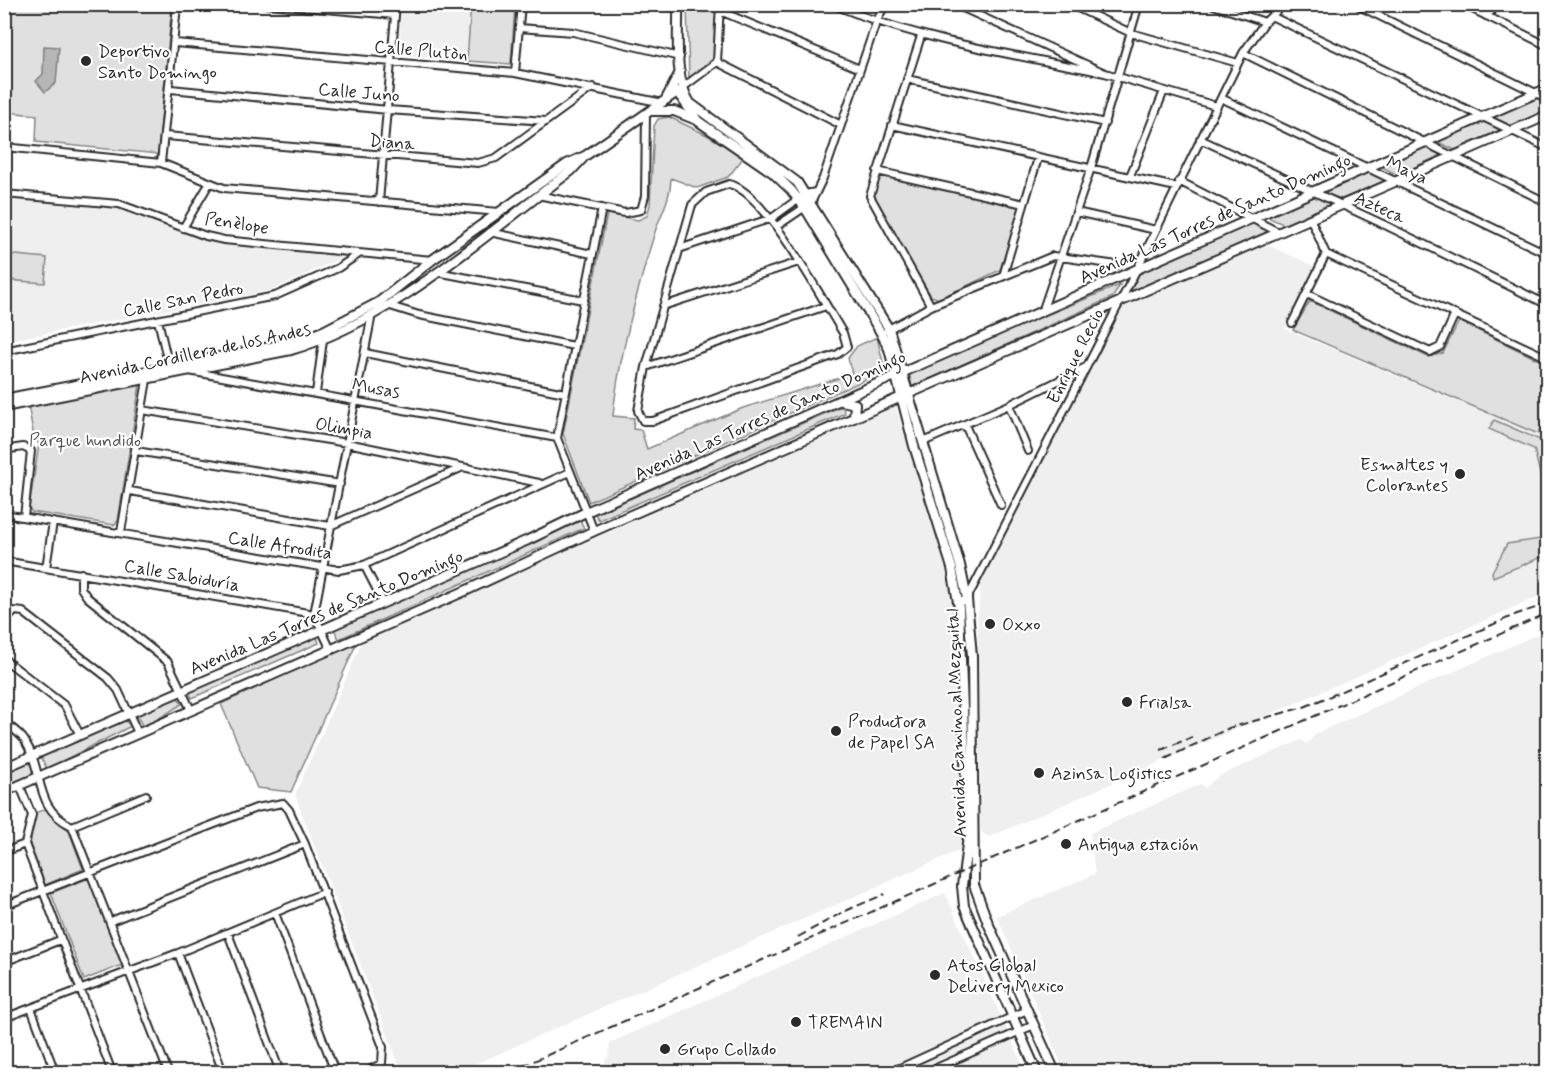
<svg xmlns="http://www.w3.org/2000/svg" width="1552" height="1077" font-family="Mynerve,sans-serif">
	<rect width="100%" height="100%" fill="#fff"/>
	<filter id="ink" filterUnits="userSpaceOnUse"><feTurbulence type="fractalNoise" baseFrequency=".0167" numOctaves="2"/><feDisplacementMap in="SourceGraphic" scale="12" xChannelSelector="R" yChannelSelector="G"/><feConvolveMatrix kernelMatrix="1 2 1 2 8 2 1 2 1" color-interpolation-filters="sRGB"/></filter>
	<g filter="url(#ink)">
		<path fill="#efefef" d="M402 5H471L467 61 398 55Z
			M5 196 123 208 228 243 345 256 273 290 5 341Z
			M1265 244 1314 266 1285 329 1547 439V593L989 837 981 832 978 617 981 580 1123 305Z
			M895 405 942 553 955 618 962 849 457 1072H402L295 795 362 642Z
			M1547 630V1064L1536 1072H1065L997 916 1095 874 1090 833 1201 784 1205 788 1219 776 1301 740 1307 744 1317 733Z
			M945 893 1026 1072H586L603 1064 609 1055 610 1043Z"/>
		<path fill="#e0e0e0" stroke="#868686" stroke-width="1.5" d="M10 4 172 5 158 154 36 142 37 115 5 112 4 10Z
			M471 5H515L511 64 467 61Z
			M687 5H716V56L689 80Z
			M1536 96 1547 102V110L1511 126 1491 116Z
			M669 117 707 135 744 157 728 177 697 188 671 178C671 199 660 215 654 235 637 291 618 359 613 416L634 418 633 429 641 430 647 449 743 408 852 374 848 358 857 346 877 337 885 371 589 502 563 434 607 214 638 220 647 216 650 205 654 126 658 119Z
			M1482 121 1500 130 1455 150 1436 141Z
			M1423 146 1441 155 1398 175 1380 166Z
			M1370 170 1390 179 1342 199 1321 192Z
			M883 175 1017 203 1020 209 1000 270 939 299 931 296 874 200 873 192 878 176Z
			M1312 195 1331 204 1285 225 1265 216Z
			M1254 219 1274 230 1128 294 1141 271Z
			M5 254 47 258 45 283 5 280Z
			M1120 285 1113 297 912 387 909 371Z
			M1310 301 1428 357 1443 353 1459 321 1547 364V405L1538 434 1293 330Z
			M135 383 140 384 118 521 114 525 32 512 29 508 39 444 34 437 28 405Z
			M842 406 845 413 599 520 595 514Z
			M1494 420 1547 443V503L1534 449 1489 429Z
			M580 520 584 528 339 639 333 627Z
			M1547 538V555L1493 577 1492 572 1507 544Z
			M317 637 319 643 192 698 189 692Z
			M357 642 291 792 257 788 221 704Z
			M178 698 182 704 144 728 136 715Z
			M125 721 131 726 47 769 41 757Z
			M28 759 35 773 5 786 4 770Z
			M45 809 69 831 83 869 45 885 30 844 35 813Z
			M89 878 122 965 84 980 51 893Z"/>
		<path fill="#b6b6b6" stroke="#7e7e7e" stroke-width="1.5" d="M44 46 59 47 56 83 45 92 36 81 43 74Z"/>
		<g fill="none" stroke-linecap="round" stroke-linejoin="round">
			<defs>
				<path id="minor" d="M266 4 395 15
					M660 4 679 9
					M832 4C919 41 1012 54 1105 73
					M954 4 1105 73 1216 106
					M1069 4 1131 33 1238 63
					M1210 4 1265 22
					M1355 4 1548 99
					M1462 4 1548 46
					M720 11 860 69
					M1271 16 1548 148
					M1486 16 1499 4
					M519 28 573 32 680 57
					M921 36 870 196 931 306
					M175 43 515 73 663 103
					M1243 53 1548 203
					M717 62 841 125
					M515 73 521 4
					M907 79 1105 123
					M682 88 717 62 720 4
					M171 89 388 110 546 121
					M1221 98 1548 254
					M892 125 1176 187
					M166 136 478 163 496 158 593 87
					M1200 139 1385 225 1548 305
					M4 147 161 163 224 188 499 212
					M161 163 177 6
					M877 171 1024 204
					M1130 176 1164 91
					M1179 181 1280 233
					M729 184C764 190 823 301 843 333L847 347 838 354 653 421H643L638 411 646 367 692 205 706 192Z
					M4 194 119 204 206 236 224 240 432 260
					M538 195 625 213 641 210 645 196 646 114
					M379 202 396 4
					M1076 212 1156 230
					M1311 220 1326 254 1548 358
					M777 226 811 203 823 178 876 23 885 4
					M183 228 209 184
					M490 232 592 254
					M679 249 772 218 805 194 816 192
					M437 272 583 300
					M1003 276 1038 158
					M1307 294 1430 352 1440 347 1455 314
					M387 305 419 315 574 346
					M663 306 799 262
					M1042 312 1091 168 1139 4
					M158 320 169 367
					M1292 323 1326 254
					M887 330 931 306 1053 256 1117 265
					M4 351 275 296 338 268 359 254
					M365 353 565 393
					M646 367 826 306
					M189 371 557 438
					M316 393 323 340
					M1009 405 1028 451
					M142 410 347 443 539 483
					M965 425 1001 505
					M923 442 1009 405 1086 367
					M4 450 23 447 31 451 24 517
					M136 451 340 484
					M130 491 330 526 461 468
					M4 514 339 570 364 565 570 472
					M594 531 557 438 602 208
					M121 532 147 380
					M4 561 314 614
					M364 565 383 602
					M46 568 53 522
					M81 573V588L87 597 168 662 191 710
					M959 603 967 599 1137 269 1243 53 1265 22 1284 4
					M314 614 372 314
					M314 614 331 650
					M4 622 15 611 23 612 108 678 118 690 138 733
					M4 659 65 706 80 735
					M4 722C12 728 20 733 25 741 45 773 33 808 72 826L168 1072
					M20 786 32 815 25 844 112 1072
					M72 826 146 795
					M4 852 25 844
					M4 906 256 808 283 803 289 810 305 844 383 1047 382 1063 366 1072
					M275 913 335 1072
					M111 921 305 844
					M228 933 280 1072
					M178 953 223 1072
					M4 962 60 940
					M31 1008 55 1072
					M4 1018 178 953 325 892
					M891 1072 1027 1010
					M927 1072 1034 1025"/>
				<path id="tertiary" d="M678 4C679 35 673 76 690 103L797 182 889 329 960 565 967 599 972 656 974 885 988 923 1055 1072
					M677 92 698 121 772 172 791 190 805 208 881 333 889 349 914 446 952 568 959 608 968 836 962 886 964 906 1037 1072
					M666 99 680 72
					M651 111H674L694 119
					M4 399 275 346 298 341 323 331 379 302 432 260 567 164 585 156 680 90
					M842 401 855 404 854 418
					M4 407 291 350C394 320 485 234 571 171L585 156
					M4 768 528 540 586 512 1548 88
					M4 792 465 591 594 531 1548 115"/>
			</defs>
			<use href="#minor" stroke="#2b2b2b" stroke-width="10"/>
			<use href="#tertiary" stroke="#2b2b2b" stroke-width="12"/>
			<use href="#minor" stroke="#fff" stroke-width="6"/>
			<use href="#tertiary" stroke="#fff" stroke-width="8"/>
			<path stroke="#2b2b2b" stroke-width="2" stroke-dasharray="9 4.5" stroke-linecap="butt" d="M1161 750 1192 737
				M1165 759 1229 728 1304 707 1328 697 1517 614 1548 604
				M798 937 843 912 885 894
				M509 1072 1548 613"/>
		</g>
	</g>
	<g fill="#2b2b2b" stroke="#fff" stroke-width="2">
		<circle cx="86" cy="61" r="6"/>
		<circle cx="1460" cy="474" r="6"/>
		<circle cx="990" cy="624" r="6"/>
		<circle cx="1127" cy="702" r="6"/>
		<circle cx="836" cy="731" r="6"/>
		<circle cx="1039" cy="773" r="6"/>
		<circle cx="1066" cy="844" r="6"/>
		<circle cx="935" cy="975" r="6"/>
		<circle cx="796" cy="1022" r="6"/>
		<circle cx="665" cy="1049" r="6"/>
	</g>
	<g text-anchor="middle" stroke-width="4.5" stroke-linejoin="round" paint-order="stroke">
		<g font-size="18" fill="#2b2b2b" stroke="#fff">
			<text transform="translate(421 50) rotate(5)" y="6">Calle Plutòn</text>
			<text transform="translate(359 92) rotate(5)" y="6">Calle Juno</text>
			<text transform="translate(392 142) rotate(5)" y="6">Diana</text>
			<text transform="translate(1407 170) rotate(25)" y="6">Maya</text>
			<text transform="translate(1380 207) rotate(24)" y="6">Azteca</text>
			<text transform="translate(1215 218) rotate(-24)" y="6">Avenida Las Torres de Santo Domingo</text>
			<text transform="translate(237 223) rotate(9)" y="6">Penèlope</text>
			<text transform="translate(183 299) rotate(-11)" y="6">Calle San Pedro</text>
			<text transform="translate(195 353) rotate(-12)" y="6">Avenida Cordillera de los Andes</text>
			<text transform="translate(1075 356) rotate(-63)" y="6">Enrique Recio</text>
			<text transform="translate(376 388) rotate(10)" y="6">Musas</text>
			<text transform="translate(770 415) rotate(-24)" y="6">Avenida Las Torres de Santo Domingo</text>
			<text transform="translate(344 428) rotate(10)" y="6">Olimpia</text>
			<text transform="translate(280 545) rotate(9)" y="6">Calle Afrodita</text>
			<text transform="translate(182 575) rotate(10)" y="6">Calle Sabiduría</text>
			<text transform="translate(326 612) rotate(-23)" y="6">Avenida Las Torres de Santo Domingo</text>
			<text transform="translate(956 723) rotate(-92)" y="6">Avenida Camino al Mezquital</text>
		</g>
		<g font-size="18" fill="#2b2b2b" stroke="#fff" text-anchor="start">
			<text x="98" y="57">Deportivo<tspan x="98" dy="21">Santo Domingo</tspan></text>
			<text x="1448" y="470" text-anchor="end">Esmaltes y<tspan x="1448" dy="21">Colorantes</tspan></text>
			<text x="1002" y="630">Oxxo</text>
			<text x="1139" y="708">Frialsa</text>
			<text x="848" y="727">Productora<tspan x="848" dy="21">de Papel SA</tspan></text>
			<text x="1051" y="779">Azinsa Logistics</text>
			<text x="1078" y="850">Antigua estación</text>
			<text x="947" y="971">Atos Global<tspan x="947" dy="21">Delivery Mexico</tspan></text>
			<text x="808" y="1028">TREMAIN</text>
			<text x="677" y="1055">Grupo Collado</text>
		</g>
		<g font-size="18" fill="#585858" stroke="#fff">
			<text x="85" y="446">Parque hundido</text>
		</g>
	</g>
	<rect width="1552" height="1077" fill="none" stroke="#fff" stroke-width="24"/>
	<rect x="12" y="12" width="1528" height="1053" fill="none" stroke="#2b2b2b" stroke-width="2" filter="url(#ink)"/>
</svg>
